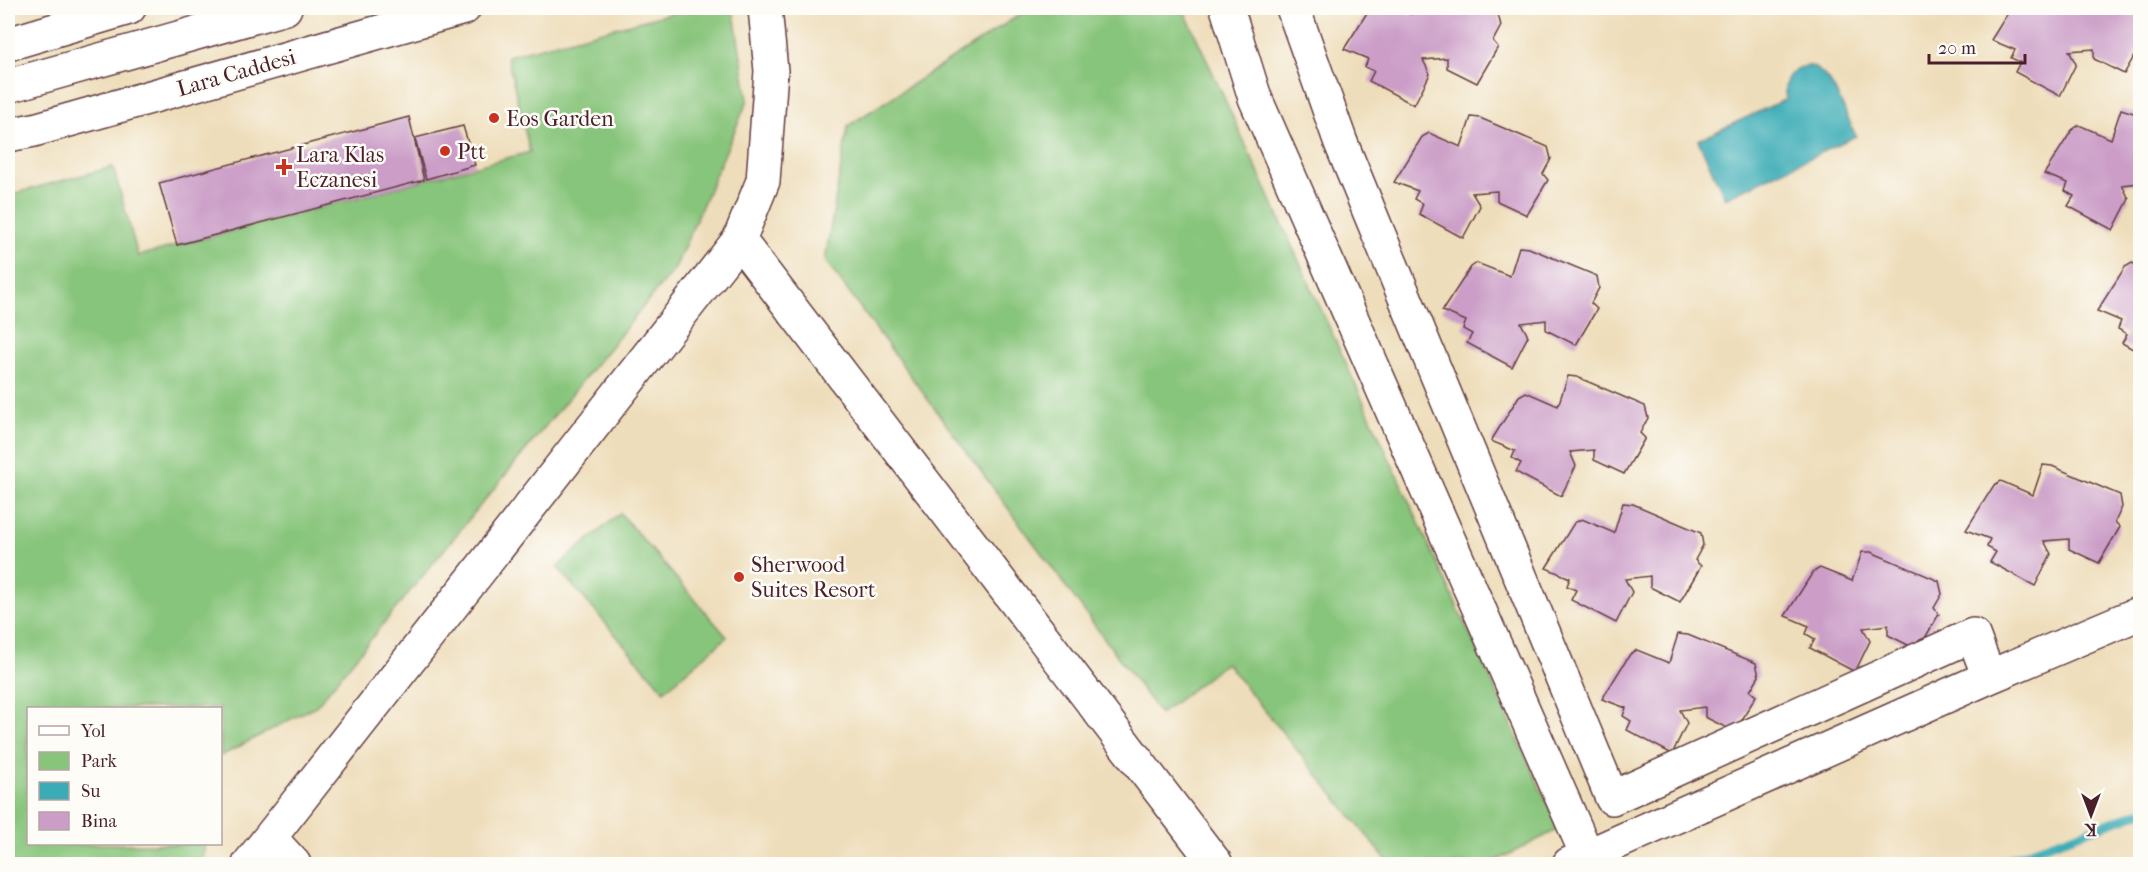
<svg xmlns="http://www.w3.org/2000/svg" width="2148" height="872" font-family="'IM FELL French Canon',serif">
	<rect width="100%" height="100%" fill="#fdfcf7"/>
	<filter id="ink" filterUnits="userSpaceOnUse"><feTurbulence type="fractalNoise" baseFrequency=".0167" numOctaves="2"/><feDisplacementMap in="SourceGraphic" scale="12" xChannelSelector="R" yChannelSelector="G"/><feConvolveMatrix kernelMatrix="1 2 1 2 8 2 1 2 1" color-interpolation-filters="sRGB"/></filter>
	<filter id="wash" filterUnits="userSpaceOnUse"><feTurbulence type="fractalNoise" baseFrequency=".008" numOctaves="4" result="noise"/><feDisplacementMap in="SourceGraphic" scale="24" xChannelSelector="R" yChannelSelector="G"/><feGaussianBlur stdDeviation="1.35" result="paint"/><feColorMatrix in="noise" values="0 0 0 0 0 0 0 0 0 0 0 0 0 0 0 0 0 1.4 0 .05"/><feComposite in="paint" operator="in"/></filter>
	<g filter="url(#wash)">
		<rect width="100%" height="100%" fill="#eeddba"/>
		<path fill="#88c57b" stroke="#697253" stroke-width="1.5" d="M691 8H733L748 100 675 268 316 706 221 756 220 708H28V844H205L203 858 198 864H8V195L113 167 138 256 530 152 507 56Z
			M1030 8H1183L1559 829 1490 864H1390L1226 663 1160 714 825 260 848 126Z
			M620 513 727 637 664 691 557 567Z"/>
		<path fill="#3bacb6" stroke="#426670" stroke-width="1.5" d="M1809 66C1832 70 1846 116 1856 136L1725 198 1698 140 1786 99C1782 81 1790 67 1809 66Z"/>
		<g fill="none" stroke-linecap="round" stroke-linejoin="round">
			<path stroke="#3bacb6" stroke-width="9" d="M1995 864 2140 812"/>
		</g>
		<g id="blocks">
			<path fill="#cb9dc7" d="M1370 8H1396L1411 14 1414 8H1482L1498 14 1501 26 1493 41 1498 47 1477 83 1447 68V58L1423 60 1430 74 1414 105 1369 81 1374 71 1365 67 1368 59 1344 49Z
				M2011 8H2140V46L2124 74 2094 59V49L2069 51 2076 64 2060 96 2015 72 2020 62 2011 58 2015 50 1991 40Z
				M2121 109 2140 115V183L2122 185 2129 199 2113 230 2068 206 2074 196 2065 191 2068 183 2044 174 2072 130 2079 125 2111 139Z
				M409 117 424 180 177 245 159 183Z
				M1471 117 1480 118 1548 147 1551 159 1543 174 1548 180 1527 215 1497 201V191L1472 193 1480 206 1463 238 1419 214 1423 204 1414 199 1418 191 1394 182 1422 137 1429 133 1461 147Z
				M463 126 475 165 426 179 415 138Z
				M1519 247 1529 248 1597 276 1599 288 1591 303 1597 309 1576 345 1546 330V320L1521 323 1528 336 1512 367 1467 343 1472 334 1463 329 1466 321 1442 311 1471 267 1477 263 1510 276Z
				M2132 263 2140 266V353L2122 343 2127 334 2118 329 2121 321 2097 311 2125 267Z
				M1568 376 1577 377 1645 406 1648 418 1640 433 1645 438 1624 474 1594 460V450L1570 452 1576 466 1561 496 1516 472 1521 463 1512 458 1515 451 1491 441 1519 396 1526 392 1558 406Z
				M2043 465 2052 466 2120 495 2122 507 2115 522 2120 527 2099 563 2069 549V539L2044 541 2051 554 2035 586 1990 562 1996 552 1987 547 1990 539 1966 530 1994 485 2001 481 2033 495Z
				M1623 503 1633 504 1701 533 1703 545 1695 560 1701 566 1680 602 1650 587V576L1625 579 1632 592 1616 623 1571 600 1576 590 1567 586 1570 578 1546 568 1574 523 1582 519 1614 533Z
				M1862 552H1871L1939 581 1942 594 1934 608 1939 614 1918 650 1888 635V625L1863 628 1870 641 1855 672 1810 648 1815 639 1806 634 1809 626 1785 616 1813 572 1820 568 1852 581Z
				M1678 634 1688 635 1756 663 1759 676 1750 691 1756 696 1735 732 1705 717V707L1680 710 1687 723 1672 754 1627 730 1631 721 1623 716 1626 708 1602 699 1630 654 1637 650 1669 663Z"/>
		</g>
	</g>
	<g filter="url(#ink)">
		<use href="#blocks" fill-opacity="0" stroke="#633c40" stroke-width="1.5"/>
		<g fill="none" stroke-linecap="round" stroke-linejoin="round">
			<defs>
				<path id="minor" d="M1227 8 1255 98 1587 855
					M1293 8 1341 143 1612 798 1973 635 1989 677
					M8 44 129 8
					M739 240 1216 864
					M270 838 294 864
					M249 864 739 240 763 181 771 71 765 8
					M1569 864 1989 677 2140 613"/>
				<path id="major" d="M8 86 285 8
					M8 135 34 130 464 8"/>
			</defs>
			<use href="#minor" stroke="#633c40" stroke-width="36"/>
			<use href="#major" stroke="#633c40" stroke-width="36"/>
			<use href="#minor" stroke="#fff" stroke-width="33"/>
			<use href="#major" stroke="#fff" stroke-width="33"/>
		</g>
	</g>
	<g fill="#c8321e" stroke="#fdfcf7" stroke-width="2">
		<circle cx="494" cy="118" r="6"/>
		<circle cx="445" cy="151" r="6"/>
		<path d="M281 158h6v6h6v6h-6v6h-6v-6h-6v-6h6z"/>
		<circle cx="739" cy="577" r="6"/>
	</g>
	<g text-anchor="middle" stroke-width="5" stroke-linejoin="round" paint-order="stroke">
		<g font-size="22" fill="#4a1f2b" stroke="#fdfcf7">
			<text transform="translate(236 72) rotate(-16)" y="8">Lara Caddesi</text>
		</g>
		<g font-size="22" fill="#4a1f2b" stroke="#fdfcf7" text-anchor="start">
			<text x="506" y="126">Eos Garden</text>
			<text x="457" y="159">Ptt</text>
			<text x="296" y="162">Lara Klas<tspan x="296" dy="25">Eczanesi</tspan></text>
			<text x="751" y="572">Sherwood<tspan x="751" dy="25">Suites Resort</tspan></text>
		</g>
	</g>
	<rect width="2148" height="872" fill="none" stroke="#fdfcf7" stroke-width="30"/>
	<rect x="27" y="707" width="195" height="138" fill="#fdfcf7" stroke="#b5a4a5" stroke-width="1.5"/>
	<rect x="39" y="726" width="30" height="9" fill="#ffffff" stroke="#b5a4a5" stroke-width="1.5"/>
	<text x="81" y="737" font-size="18" fill="#4a1f2b">Yol</text>
	<rect x="39" y="752" width="30" height="18" fill="#88c57b" stroke="#b5a4a5" stroke-width="1.5"/>
	<text x="81" y="767" font-size="18" fill="#4a1f2b">Park</text>
	<rect x="39" y="782" width="30" height="18" fill="#3bacb6" stroke="#b5a4a5" stroke-width="1.5"/>
	<text x="81" y="797" font-size="18" fill="#4a1f2b">Su</text>
	<rect x="39" y="812" width="30" height="18" fill="#cb9dc7" stroke="#b5a4a5" stroke-width="1.5"/>
	<text x="81" y="827" font-size="18" fill="#4a1f2b">Bina</text>
	<g transform="translate(2091 815) rotate(180)" stroke="#fdfcf7" stroke-width="4.5" paint-order="stroke">
	<path d="M0-4.5L10 22L0 15L-10 22Z" fill="#4a1f2b"/>
	<text y="-9" font-size="16" font-weight="bold" text-anchor="middle" fill="#4a1f2b">K</text>
	</g>
	<path d="M1929 54v9h96v-9" fill="none" stroke="#4a1f2b" stroke-width="3"/>
	<text x="1938" y="54" font-size="18" fill="#4a1f2b" stroke="#fdfcf7" stroke-width="4.5" paint-order="stroke">20 m</text>
</svg>
